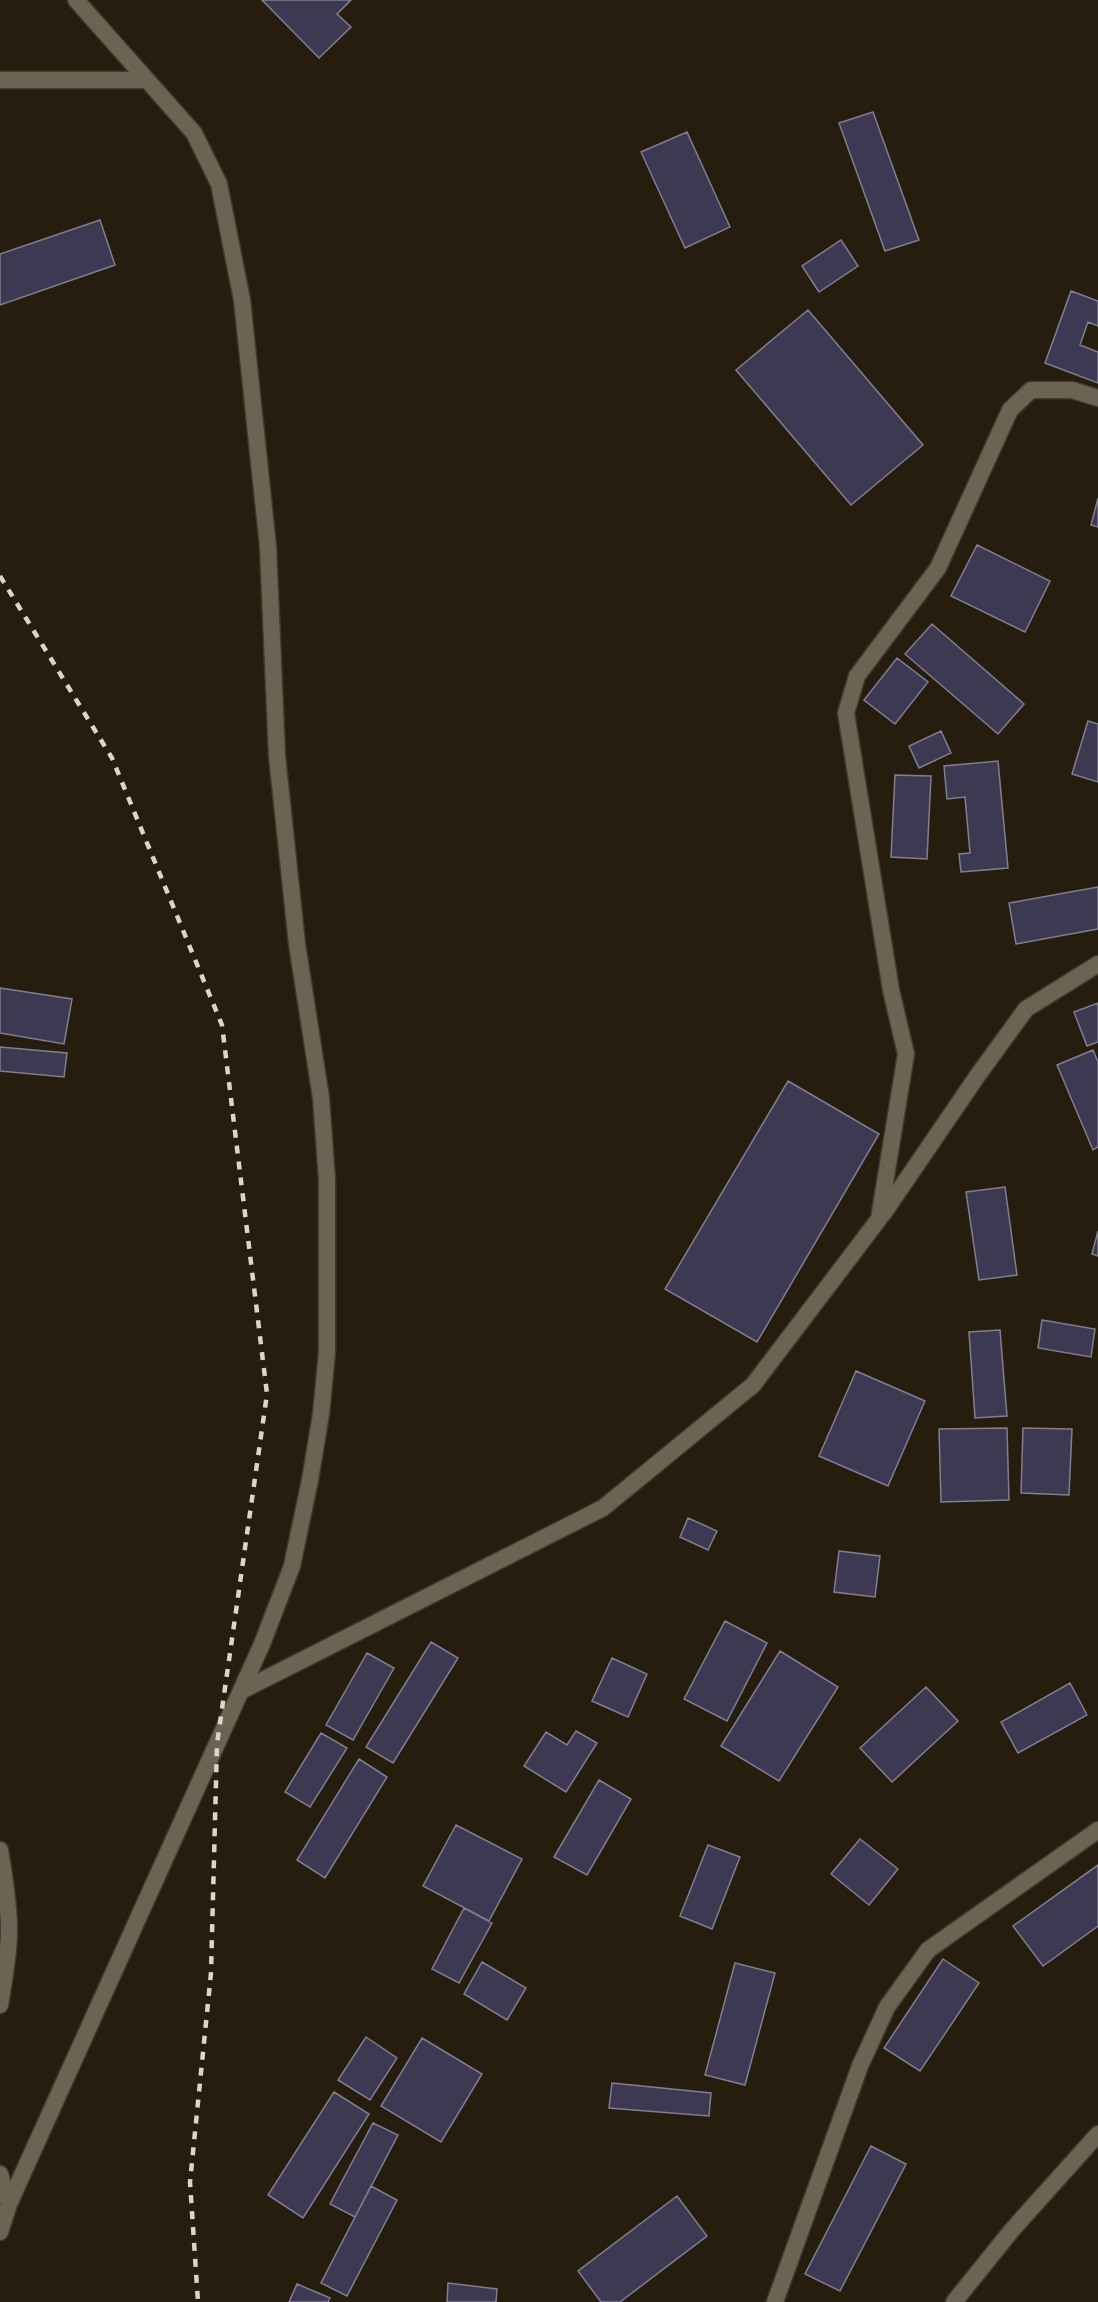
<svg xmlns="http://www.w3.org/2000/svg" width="1098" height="2302" font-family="Karla,sans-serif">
	<rect width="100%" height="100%" fill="#261d0f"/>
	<path fill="#3e3953" stroke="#817e90" stroke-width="1.5" d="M262 0H351L337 14 351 27 319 58Z
		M873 112 919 240 885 251 839 123Z
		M687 132 730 227 685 248 641 152Z
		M100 220 115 265 0 305V254Z
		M841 240 858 266 819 292 802 266Z
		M1071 291 1098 301V326L1088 322 1080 345 1098 352V383L1045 363Z
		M808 310 923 445 851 505 736 370Z
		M1098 498V527L1091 525Z
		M977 545 1050 581 1025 632 951 596Z
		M932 624 1024 704 998 734 905 654Z
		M897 658 928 682 895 724 864 700Z
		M1088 721 1098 724V782L1072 774Z
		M941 731 951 753 919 768 909 746Z
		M998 761 1008 868 961 872 959 854 970 853 965 797 947 799 944 766Z
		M895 775 931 776 927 859 891 857Z
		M1098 887V929L1016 944 1009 903Z
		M0 988 72 999 64 1044 0 1033Z
		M1098 1003V1042L1087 1046 1074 1012Z
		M0 1047 67 1053 64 1077 0 1071Z
		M1093 1050 1098 1062V1147L1093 1150 1057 1065Z
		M788 1081 879 1134 757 1342 665 1289Z
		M1005 1187 1017 1275 979 1280 966 1192Z
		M1098 1231V1256L1092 1254Z
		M1042 1320 1095 1329 1091 1357 1038 1348Z
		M1000 1330 1007 1416 975 1418 969 1332Z
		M856 1371 925 1401 888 1486 819 1456Z
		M1007 1428 1009 1500 941 1502 939 1429Z
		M1023 1428 1072 1429 1069 1495 1021 1493Z
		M688 1518 717 1531 708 1550 680 1537Z
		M839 1551 880 1556 875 1597 834 1592Z
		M725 1621 767 1643 727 1721 684 1699Z
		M431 1642 458 1658 393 1763 366 1747Z
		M780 1651 838 1687 779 1781 721 1746Z
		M367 1653 394 1668 353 1740 326 1725Z
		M612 1658 647 1674 628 1717 592 1701Z
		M1070 1683 1087 1715 1018 1753 1001 1722Z
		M926 1687 958 1721 892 1782 860 1748Z
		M576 1731 597 1743 566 1792 524 1766 546 1732 567 1745Z
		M321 1733 347 1748 310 1807 285 1792Z
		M359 1759 387 1777 325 1878 297 1860Z
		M599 1780 631 1799 587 1875 554 1857Z
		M456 1825 522 1859 489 1921 423 1886Z
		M860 1839 898 1869 869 1905 831 1874Z
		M708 1845 740 1857 712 1929 680 1916Z
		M1098 1865V1926L1043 1966 1013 1926Z
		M464 1908 492 1923 459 1983 432 1969Z
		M943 1959 979 1983 920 2071 884 2048Z
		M482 1962 526 1988 507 2020 464 1994Z
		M735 1963 775 1973 745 2085 705 2075Z
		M366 2037 397 2058 370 2100 338 2080Z
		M422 2038 482 2074 441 2142 381 2106Z
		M612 2083 711 2093 709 2116 609 2108Z
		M334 2092 369 2114 303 2218 268 2195Z
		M373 2123 398 2135 355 2217 330 2204Z
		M871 2146 906 2164 840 2291 805 2274Z
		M371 2186 397 2200 347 2296 321 2283Z
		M677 2196 707 2236 620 2302H601L578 2271Z
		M448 2283 497 2289 496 2302H447Z
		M297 2284 330 2298 328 2302H289Z"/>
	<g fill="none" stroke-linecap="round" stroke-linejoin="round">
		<defs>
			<path id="minor" d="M76 0 147 80
				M0 80H147L194 133 219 184 242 300 268 547 277 756 297 944 321 1098 327 1180V1352L321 1414 310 1480 292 1566 262 1644 9 2204 0 2232
				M883 1214 978 1075 1026 1009 1098 964
				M241 1691 603 1508 753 1385 879 1219 906 1054 891 990 846 713 857 676 938 568 1010 410 1031 390H1072L1098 398
				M0 1850C4 1876 9 1903 9 1930 9 1955 4 1980 0 2005
				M0 2174 9 2204
				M775 2302 860 2066 887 2007 928 1950 1098 1830
				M954 2302 1012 2230 1098 2134"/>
		</defs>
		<use href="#minor" stroke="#403932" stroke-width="19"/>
		<use href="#minor" stroke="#6d6353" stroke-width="16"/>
		<path stroke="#dcd5cc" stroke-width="4.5" stroke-dasharray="8 8" stroke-linecap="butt" d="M0 576 112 758 222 1025 267 1394 217 1744 211 1973 190 2182 198 2302"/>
	</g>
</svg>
